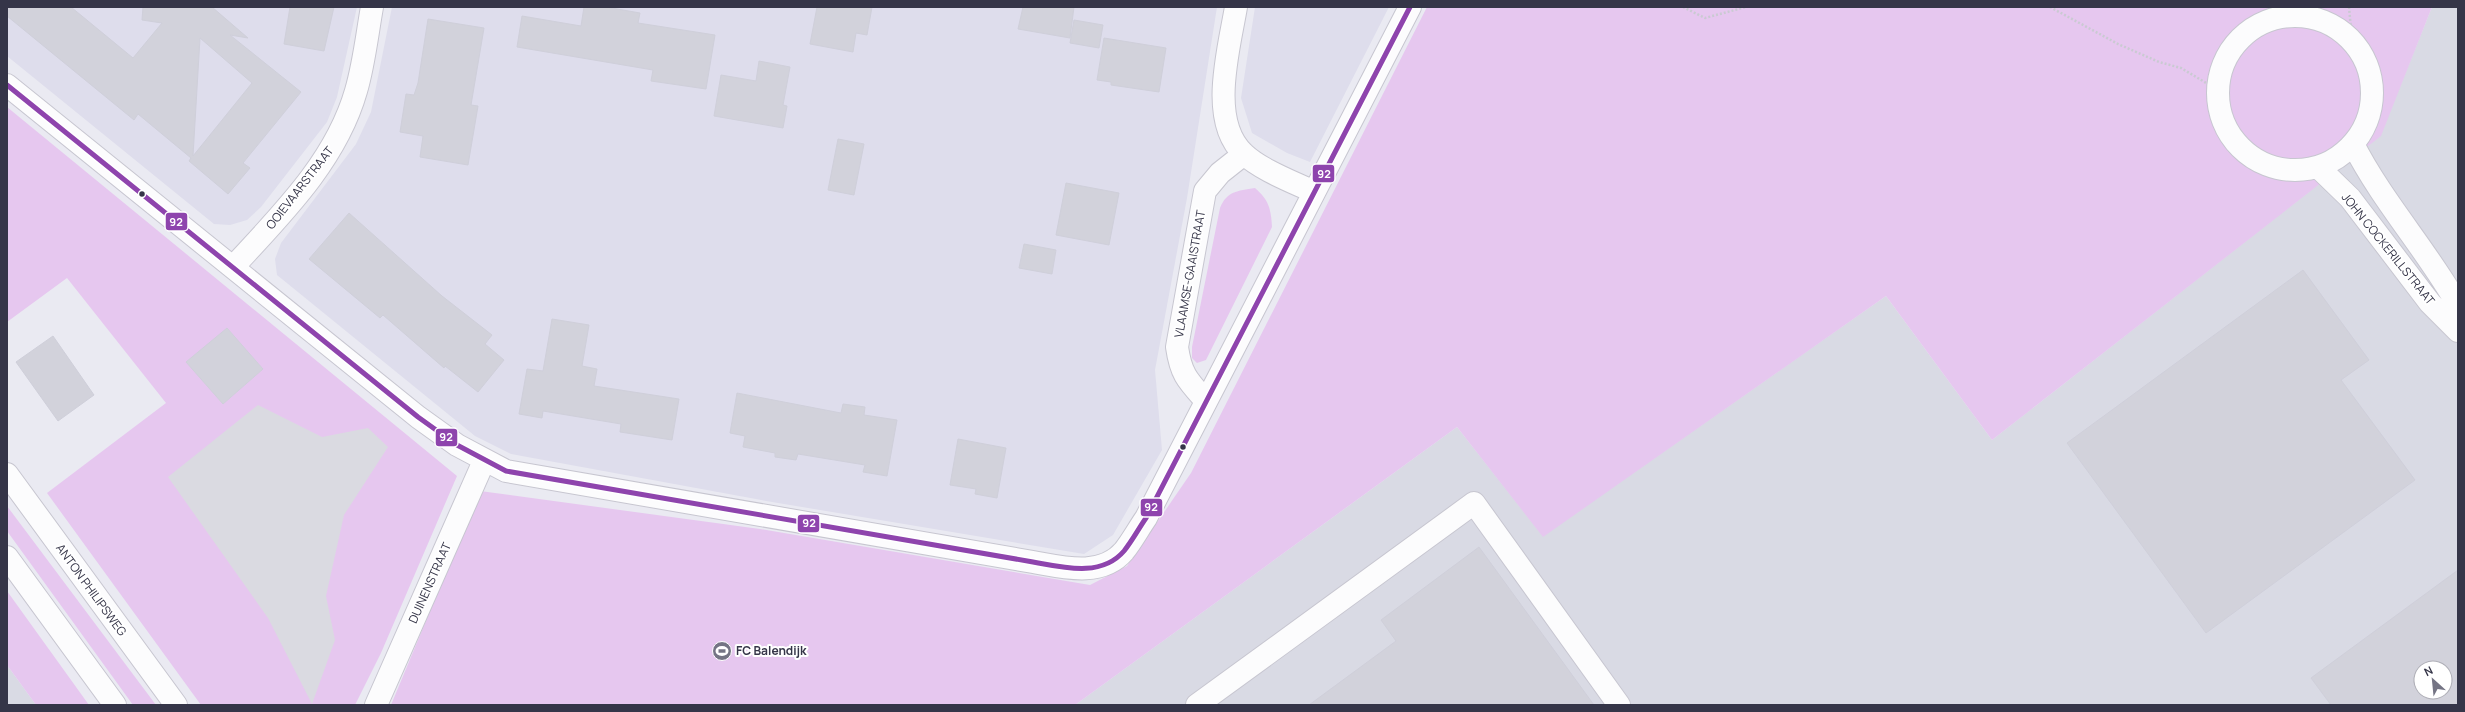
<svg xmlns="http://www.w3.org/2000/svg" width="2465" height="712" font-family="Manrope,sans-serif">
	<rect width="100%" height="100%" fill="#eaeaf2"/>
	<path fill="#deddec" d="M7 7H357L337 97 327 122 261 207 247 220 230 225 214 224 7 56Z
		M392 7H1217L1187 198 1155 370 1162 450 1113 535 1084 554 772 502 511 454 475 436 277 275 275 259 281 243 356 144 371 112Z
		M1255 7H1389L1310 162 1287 153 1252 133 1241 98Z"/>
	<path fill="#d9dae4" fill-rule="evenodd" d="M2432 7H2458V705H1075L1457 427 1543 536 1886 296 1992 440 2380 136ZM2421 668H2445V692H2421Z
		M7 665 36 705H7Z"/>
	<path fill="#e6c7ef" d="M1427 7H2432L2381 136 1992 440 1886 296 1543 537 1457 427 1075 705H391L480 491 760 529 1090 585 1127 566 1191 473Z
		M7 107 457 476 381 653 355 705H201L47 493 166 403 67 278 7 322Z
		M1255 188C1269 200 1271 209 1272 227L1206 360 1197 363 1192 358V347L1220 208C1227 191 1237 191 1255 188Z
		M7 506 156 705H133L7 531Z
		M7 591 89 705H36L7 665Z"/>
	<path fill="#dadae1" d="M258 405 322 437 368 428 388 447 344 515 326 596 335 640 312 704 268 618 168 477Z"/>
	<path fill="#d2d2db" stroke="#cfcfda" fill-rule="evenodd" d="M7 7H71L133 58 162 23 142 20 143 7H212L248 38 230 35 301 92 243 163 250 168 228 194 189 161 191 158 138 114 134 120 7 16ZM200 38 252 83 193 156Z
		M290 7H334L324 51 284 44Z
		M584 7H606L640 13 638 23 715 35 706 89 651 81 653 70 517 47 522 16 581 26Z
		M817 7H872L867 35 856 33 853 52 810 44Z
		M1023 7H1074L1070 38 1018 29Z
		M428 19 484 28 471 105 478 106 468 165 420 157 423 136 400 132 406 94 414 95 418 83Z
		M1074 20 1103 25 1099 48 1070 43Z
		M1104 38 1166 48 1159 92 1111 85V82L1097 80Z
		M759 61 790 67 783 105 787 106 783 128 714 116 721 75 756 81Z
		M838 139 864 144 854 195 828 190Z
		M1066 183 1119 193 1109 245 1056 235Z
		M349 213 442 296 492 335 485 344 504 360 478 392 445 366 444 368 383 315 380 318 309 259Z
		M1024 244 1056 250 1052 274 1019 268Z
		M2303 270 2369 360 2341 380 2415 480 2206 633 2067 443Z
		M552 319 589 325 582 366 597 369 594 386 679 399 672 440 620 432 621 424 543 411 542 418 519 414 527 369 543 371Z
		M227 328 263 369 223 404 186 362Z
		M53 336 94 395 58 421 16 362Z
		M737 393 841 413 843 404 865 407 864 415 897 420 887 476 863 472 865 465 798 454 796 460 775 457V453L743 447 745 436 730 433Z
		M958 439 1006 448 997 498 975 494 976 489 950 485Z
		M1479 547 1594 705H1309L1396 641 1381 620Z
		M2458 570V705H2331L2311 678ZM2421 668H2445V692H2421Z"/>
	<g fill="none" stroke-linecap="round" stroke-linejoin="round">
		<defs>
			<path id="minor" d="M1236 7C1229 49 1208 121 1244 154 1261 170 1293 182 1314 192
				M2218 93a77 77 0 1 1 154 0a77 77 0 1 1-154 0Z
				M7 85 418 417 457 445 506 471 1033 562C1062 567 1101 578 1124 551 1132 541 1139 528 1146 518L1410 7
				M2353 144C2382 201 2426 249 2458 305
				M2318 167 2350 198 2430 303 2458 331
				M233 267C281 215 336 161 356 91 364 64 367 35 372 7
				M1206 401C1188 381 1181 375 1177 347L1205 191 1220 173 1244 154
				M7 474 176 705
				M7 557 115 705
				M376 705 484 461
				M1197 705 1474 503 1619 705"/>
		</defs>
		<use href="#minor" stroke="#c7c6d0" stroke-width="24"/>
		<path stroke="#cacad2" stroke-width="2.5" stroke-dasharray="2 2" stroke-linecap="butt" d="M1683 7 1705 18 1746 7
			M2050 7 2118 44 2159 62 2181 68 2218 90
			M2349 7 2352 40"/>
		<use href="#minor" stroke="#fcfcfd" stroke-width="22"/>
		<defs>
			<path id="bus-1" d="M7 85 418 417 457 445 506 471 1033 562C1062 567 1101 578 1124 551 1132 541 1139 528 1146 518L1410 7"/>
		</defs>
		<use href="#bus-1" stroke="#fff" stroke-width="8"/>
		<use href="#bus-1" stroke="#8e44ad" stroke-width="5"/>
	</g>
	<defs>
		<symbol id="stadium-disc" viewBox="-11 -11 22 22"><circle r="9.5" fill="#747484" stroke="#fff"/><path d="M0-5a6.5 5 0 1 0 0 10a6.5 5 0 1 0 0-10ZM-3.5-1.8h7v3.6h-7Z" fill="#fff"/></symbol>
	</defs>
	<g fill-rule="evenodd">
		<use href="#stadium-disc" x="711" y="640" width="22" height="22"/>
	</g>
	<g fill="#353548" stroke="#fff" stroke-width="1.5">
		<circle cx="142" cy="194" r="3.5"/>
		<circle cx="1183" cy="447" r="3.5"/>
	</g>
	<g text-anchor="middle" stroke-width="4" stroke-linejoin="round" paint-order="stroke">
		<g font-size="12" fill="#353548" stroke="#fff">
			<text transform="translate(300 188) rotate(-52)" y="4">OOIEVAARSTRAAT</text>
			<text transform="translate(2388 249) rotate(51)" y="4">JOHN COCKERILLSTRAAT</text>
			<text transform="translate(1190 274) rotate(-80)" y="4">VLAAMSE-GAAISTRAAT</text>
			<text transform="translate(430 583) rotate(-66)" y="4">DUINENSTRAAT</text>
			<text transform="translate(91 590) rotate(54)" y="4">ANTON PHILIPSWEG</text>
		</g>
		<g font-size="12" font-weight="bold" fill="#353548" stroke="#fff" text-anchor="start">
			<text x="736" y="655">FC Balendijk</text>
		</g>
	</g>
	<g stroke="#fff" stroke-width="1.5">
		<rect x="1312" y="164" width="23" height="19" rx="4" fill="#8e44ad"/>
		<rect x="165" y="212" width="23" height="19" rx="4" fill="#8e44ad"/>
		<rect x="435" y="428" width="23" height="19" rx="4" fill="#8e44ad"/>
		<rect x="1140" y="498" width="23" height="19" rx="4" fill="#8e44ad"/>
		<rect x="797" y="514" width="23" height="19" rx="4" fill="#8e44ad"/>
	</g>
	<g font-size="11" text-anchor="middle" font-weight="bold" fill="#fff">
		<text x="1324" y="178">92</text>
		<text x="176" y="226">92</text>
		<text x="446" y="441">92</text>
		<text x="1151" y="511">92</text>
		<text x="809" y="527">92</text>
	</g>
	<rect width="2465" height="712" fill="none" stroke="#353548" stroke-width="16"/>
	<g transform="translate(2433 680) rotate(333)"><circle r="19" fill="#ffffff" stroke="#aeaeb6"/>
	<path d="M0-3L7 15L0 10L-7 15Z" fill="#747484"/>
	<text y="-6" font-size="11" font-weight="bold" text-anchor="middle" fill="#353548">N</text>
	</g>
</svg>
